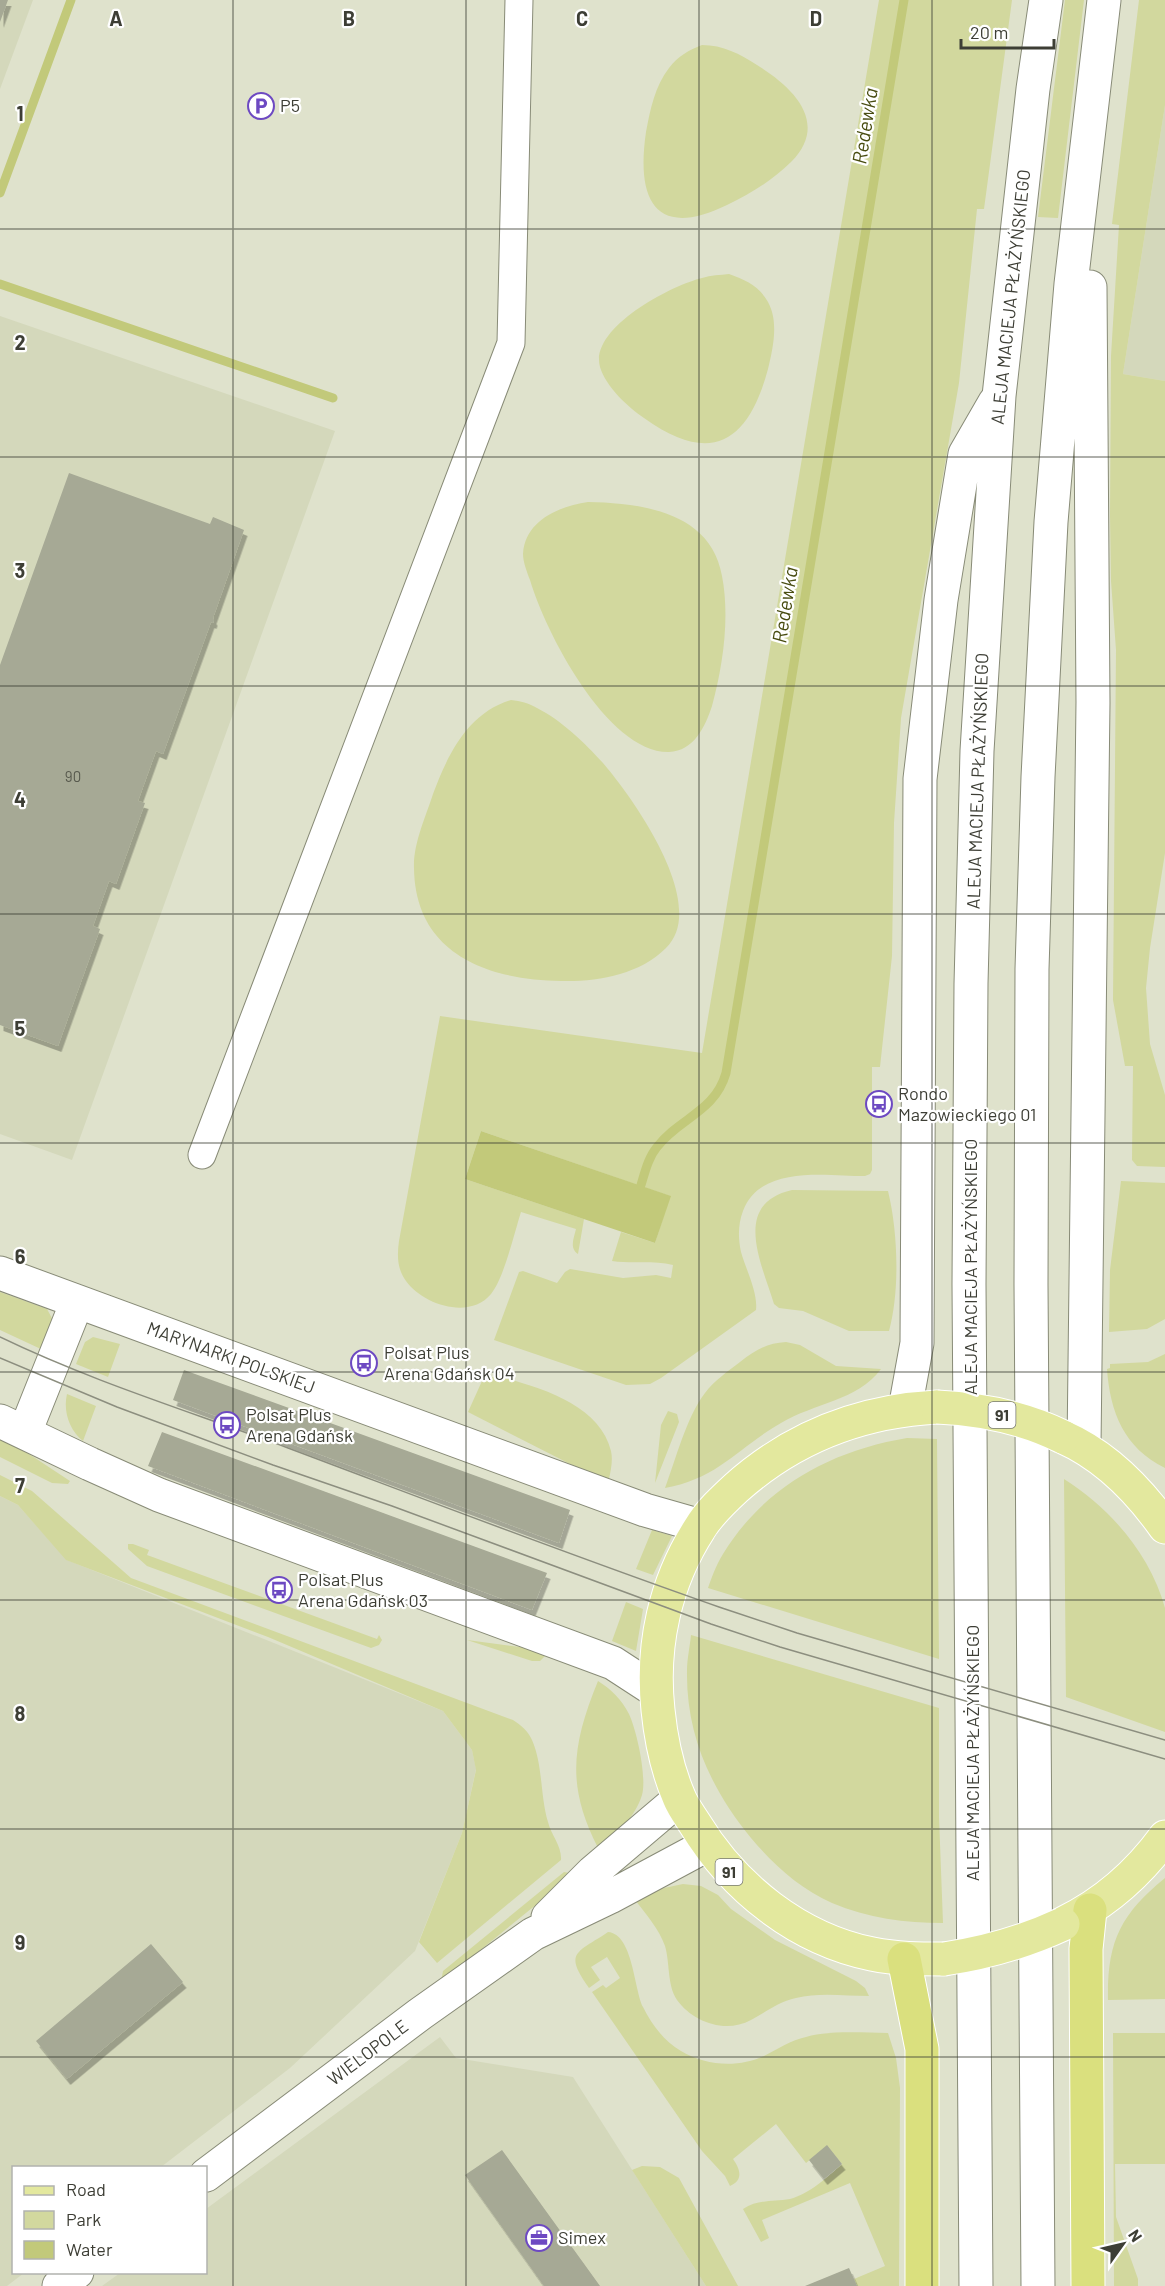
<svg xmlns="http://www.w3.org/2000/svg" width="1165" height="2286" font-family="Barlow,sans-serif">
	<defs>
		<filter id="shadow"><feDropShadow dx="3.5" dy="6" stdDeviation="0" flood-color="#0004"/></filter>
	</defs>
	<rect width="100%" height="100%" fill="#dfe2cc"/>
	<path fill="#d4d8bb" d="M0 0H33L0 89Z
		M1165 105V381L1123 374Z
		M0 316 335 431 72 1160 0 1134Z
		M0 1496 18 1505 67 1560 443 1711 472 1750 476 1769 462 1833 415 1951 290 2068 161 2167 14 2168V2272L24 2273 7 2286H0Z
		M440 2037 456 2058 573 2077 706 2286H102L120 2273 206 2272V2209Z"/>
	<path fill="#d2d89e" d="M879 0H1012L984 209H977L959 383 901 718 894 823 892 956 880 1067H872V1170L870 1174 865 1176C826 1176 761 1164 743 1211 738 1224 738 1238 741 1252 746 1270 758 1292 756 1310L661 1378 650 1384 626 1385 494 1340 519 1272 523 1271 557 1283 565 1272 570 1269 623 1278 656 1275 671 1278 673 1265C654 1260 632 1264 612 1261L621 1232 655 1243 670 1196 481 1131 465 1179 584 1219 578 1254C569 1248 574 1238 576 1229L521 1212C514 1234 504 1278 491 1294 470 1320 423 1305 406 1281 397 1269 397 1255 399 1241L440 1016 702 1053Z
		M1065 0H1084L1058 218 1038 217Z
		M1139 0H1165V105L1123 374 1165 381V853L1150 948 1146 988 1150 1044 1165 1095V1167L1137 1166 1132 1160 1133 1066H1125L1113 1000 1116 650 1111 581 1110 515 1111 356 1119 225 1112 224Z
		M702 45C723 45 740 54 757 65 793 87 830 123 791 162 773 180 750 194 727 205 655 240 636 200 646 132 650 110 655 86 669 68 678 56 689 50 702 45Z
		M729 274C746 280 759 286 768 302 779 322 773 348 768 369 748 443 711 466 644 418 628 407 606 387 600 367 589 328 672 285 702 278 711 275 720 275 729 274Z
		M588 502C642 503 711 512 722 576 730 617 723 666 712 706 705 727 694 751 669 752 607 753 545 631 530 580 527 572 523 562 523 554 525 520 560 506 588 502Z
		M511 700C521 701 528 703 537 708 561 720 585 743 603 763 633 798 710 905 666 948 639 975 597 982 561 981 488 980 415 954 414 868 413 844 426 816 433 794 448 754 468 713 511 700Z
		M1121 1181 1165 1183V1319L1147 1329 1109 1332 1110 1270Z
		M792 1190 888 1191C898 1232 900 1291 889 1331H849L803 1311 779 1308 774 1304C762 1264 731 1204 792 1190Z
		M0 1292 47 1309 54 1322 43 1350 0 1330Z
		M93 1337 120 1344 108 1377 76 1364 85 1342Z
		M786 1342 800 1345 836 1366 881 1369C857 1401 814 1403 781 1423 737 1448 719 1478 665 1488 676 1459 686 1418 705 1393 714 1381 728 1371 740 1362 755 1350 767 1343 786 1342Z
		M1165 1354V1468C1124 1448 1110 1412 1107 1369L1110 1368V1364L1148 1362Z
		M496 1376C537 1386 600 1404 611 1451 613 1460 611 1470 609 1479L572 1465 468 1412 482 1381Z
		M67 1394 96 1406 83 1441C69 1430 63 1411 67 1394Z
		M668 1411 677 1414 679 1422 655 1483 661 1425Z
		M907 1438 937 1439 939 1659 708 1588C712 1577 716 1565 723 1554 764 1487 830 1451 907 1438Z
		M0 1439 29 1454 70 1481 68 1484 52 1483 0 1457Z
		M0 1475 32 1491 131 1578 513 1720C521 1725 528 1731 532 1740 543 1765 540 1795 548 1822 551 1835 562 1846 561 1860L437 1963 419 1942 462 1833 476 1770 472 1750 443 1711 268 1637 66 1560 18 1505 0 1496Z
		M1064 1479C1111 1509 1150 1554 1165 1608V1732L1066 1697Z
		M652 1530 672 1536 653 1575 636 1569Z
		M128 1544H133L149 1550 147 1555 377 1639 379 1635 382 1640 379 1645 371 1648 147 1566 128 1549Z
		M626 1602 643 1609 636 1651 612 1641Z
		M691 1635 939 1708V1817L943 1923C905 1923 868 1918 832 1903 799 1888 774 1865 751 1838 711 1789 686 1735 687 1671 687 1659 690 1646 691 1635Z
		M467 1640 520 1647 546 1655 540 1661H532Z
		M598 1681C611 1689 622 1700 629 1714 637 1731 647 1778 642 1795 635 1818 616 1834 598 1848 566 1785 572 1745 598 1681Z
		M564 1872 574 1874 441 1982 443 1971Z
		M1165 1878V1999L1108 2000C1107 1942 1120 1915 1165 1878Z
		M683 1884 701 1886 718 1895 731 1909 775 1940 856 1981 865 1988 869 1996C846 1996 819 1992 796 1998 778 2002 766 2012 751 2020 725 2034 693 2022 677 2000 667 1985 670 1963 665 1946 659 1929 646 1914 635 1900L664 1888Z
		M608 1932C633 1934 634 1989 643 2007 652 2025 664 2041 681 2051 706 2066 738 2068 764 2056 778 2049 791 2040 806 2037 832 2030 862 2033 888 2033L896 2058 900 2088 899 2286H857L854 2279 885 2266 850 2183 762 2220 769 2238 761 2242 743 2209C758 2199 773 2202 790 2199 809 2194 828 2177 842 2164L827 2146 806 2163 776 2124 733 2159C740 2169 744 2180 730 2186L725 2176 702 2151 592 1992 603 1985 606 1988 620 1978 607 1957 591 1967 600 1980 589 1988C563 1952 577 1953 608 1932Z
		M1113 2033H1165V2164H1115L1116 2217 1138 2279V2286H1114Z
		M642 2166 660 2167 679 2178 738 2286H706L632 2170Z"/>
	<path fill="#c2c97a" d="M481 1131 671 1196 655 1243 465 1179Z"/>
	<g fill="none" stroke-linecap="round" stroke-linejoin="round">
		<path stroke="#c2c97a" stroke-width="9" d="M0 193 71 0
			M0 284 333 398
			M641 1185C645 1172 648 1158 657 1147 679 1118 715 1112 726 1073L904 0"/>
	</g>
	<path fill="#a6a995" filter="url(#shadow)" d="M0 0H8L0 22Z
		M69 473 210 524 213 517 244 530 213 618 214 620 213 623 211 622 163 754 156 751 138 801 145 803 116 884 109 881 93 926 100 929 58 1046 0 1025V665Z
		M184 1370 570 1510 559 1543 173 1400Z
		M162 1432 547 1573 532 1610 148 1466Z
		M151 1944 183 1982 67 2079 36 2041Z
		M827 2145 842 2164 824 2179 809 2160Z
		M502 2150 600 2286H544L465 2175Z
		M849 2268 857 2286H805Z"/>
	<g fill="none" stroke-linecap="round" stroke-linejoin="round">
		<defs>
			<path id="pedestrian" d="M202 1155 511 343 519 0"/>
			<path id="minor" d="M548 1917 593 1872 679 1799
				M206 2175 420 2014 533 1934 610 1897 707 1845
				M59 2286 77 2272"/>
			<path id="secondary" d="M0 1273 645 1510 701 1526
				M905 1409 917 1343 920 779 941 600 965 454 995 402
				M0 1421 90 1464 159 1495 613 1663 656 1691
				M25 1432 77 1302
				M1084 1446 1093 702 1090 287
				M976 2286 969 1284 971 984 977 751 999 396 1033 89 1046 0
				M1038 2286 1031 1284 1032 969 1038 777 1051 522 1071 284 1104 0"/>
			<path id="primary" d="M937 1407C862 1411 793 1437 736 1488 723 1500 709 1513 700 1528 665 1582 651 1646 658 1710 661 1740 667 1769 679 1797 683 1807 690 1816 695 1824 734 1888 798 1939 872 1954 897 1959 920 1959 944 1959
				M1063 1437C1106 1456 1138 1489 1165 1527
				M1064 1923C1105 1903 1138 1874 1165 1837"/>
			<path id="trunk" d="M904 1959 922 2049V2286
				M1088 2286 1086 1949 1090 1910"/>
		</defs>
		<use href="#pedestrian" stroke="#888b77" stroke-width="29"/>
		<use href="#minor" stroke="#888b77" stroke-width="35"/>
		<use href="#secondary" stroke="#888b77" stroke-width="35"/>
		<use href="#primary" stroke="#fff" stroke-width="35"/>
		<use href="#trunk" stroke="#fff" stroke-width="35"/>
		<use href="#pedestrian" stroke="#fff" stroke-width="27"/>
		<use href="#minor" stroke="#fff" stroke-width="33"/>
		<use href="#secondary" stroke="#fff" stroke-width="33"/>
		<use href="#primary" stroke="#e3e89e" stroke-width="33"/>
		<use href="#trunk" stroke="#dae07e" stroke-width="33"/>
		<path stroke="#8c8e7f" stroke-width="1.5" d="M0 1337C93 1382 192 1412 288 1448 432 1502 575 1557 719 1607L797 1633 1165 1740
			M0 1358 117 1407 273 1465 392 1506 711 1624 780 1647 1165 1759"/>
		<defs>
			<path id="primary-bridge" d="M937 1407C982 1409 1023 1417 1063 1437
				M944 1959C986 1953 1024 1942 1063 1924"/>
		</defs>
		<use href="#primary-bridge" stroke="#fff" stroke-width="35" stroke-linecap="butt"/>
		<use href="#primary-bridge" stroke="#e3e89e" stroke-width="33"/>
	</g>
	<path fill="none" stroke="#3d3e35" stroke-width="1.5" stroke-opacity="0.55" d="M233 0V2286M466 0V2286M699 0V2286M932 0V2286M0 229H1165M0 457H1165M0 686H1165M0 914H1165M0 1143H1165M0 1372H1165M0 1600H1165M0 1829H1165M0 2057H1165"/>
	<defs>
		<symbol id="parking-ring" viewBox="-11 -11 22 22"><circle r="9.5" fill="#fff" stroke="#6d49c2" stroke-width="1.5"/><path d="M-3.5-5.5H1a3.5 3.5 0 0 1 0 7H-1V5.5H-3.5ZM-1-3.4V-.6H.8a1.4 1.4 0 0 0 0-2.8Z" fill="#6d49c2"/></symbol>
		<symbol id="bus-ring" viewBox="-11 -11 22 22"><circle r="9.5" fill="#fff" stroke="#6d49c2" stroke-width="1.5"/><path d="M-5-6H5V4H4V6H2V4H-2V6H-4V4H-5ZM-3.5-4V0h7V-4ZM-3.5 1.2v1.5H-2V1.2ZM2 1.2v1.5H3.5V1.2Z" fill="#6d49c2"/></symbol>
		<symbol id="office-ring" viewBox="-11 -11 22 22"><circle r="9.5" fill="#fff" stroke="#6d49c2" stroke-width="1.5"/><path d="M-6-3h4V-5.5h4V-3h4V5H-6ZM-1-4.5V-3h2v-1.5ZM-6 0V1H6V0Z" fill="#6d49c2"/></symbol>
	</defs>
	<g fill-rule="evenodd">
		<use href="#parking-ring" x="246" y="91" width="30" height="30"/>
		<use href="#bus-ring" x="864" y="1089" width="30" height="30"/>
		<use href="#bus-ring" x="349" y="1348" width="30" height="30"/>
		<use href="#bus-ring" x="212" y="1410" width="30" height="30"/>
		<use href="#bus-ring" x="264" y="1575" width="30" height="30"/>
		<use href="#office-ring" x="524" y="2223" width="30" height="30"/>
	</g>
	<g text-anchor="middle" stroke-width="4.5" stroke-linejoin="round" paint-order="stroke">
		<g font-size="15" fill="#57594d">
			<text x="73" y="782">90</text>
		</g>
		<g fill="#fff" stroke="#777872" stroke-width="1.5">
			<rect x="988.5" y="1402" width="27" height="26" rx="4.5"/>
			<rect x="715.5" y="1859" width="27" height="26" rx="4.5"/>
		</g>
		<g font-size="16" font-weight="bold" fill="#3d3e35">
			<text x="1002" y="1421">91</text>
			<text x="729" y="1878">91</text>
		</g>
		<g font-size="18" fill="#3d3e35" stroke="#fff" text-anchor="start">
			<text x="280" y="112">P5</text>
			<text x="898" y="1100">Rondo<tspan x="898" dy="21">Mazowieckiego 01</tspan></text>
			<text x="384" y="1359">Polsat Plus<tspan x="384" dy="21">Arena Gdańsk 04</tspan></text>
			<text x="246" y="1421">Polsat Plus<tspan x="246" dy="21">Arena Gdańsk</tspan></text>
			<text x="298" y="1586">Polsat Plus<tspan x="298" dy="21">Arena Gdańsk 03</tspan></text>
			<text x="558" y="2244">Simex</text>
		</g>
		<g font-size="18" fill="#3d3e35" stroke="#fff">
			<text transform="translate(1011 297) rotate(-84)" y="6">ALEJA MACIEJA PŁAŻYŃSKIEGO</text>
			<text transform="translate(978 781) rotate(-88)" y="6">ALEJA MACIEJA PŁAŻYŃSKIEGO</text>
			<text transform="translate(971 1267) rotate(-90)" y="6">ALEJA MACIEJA PŁAŻYŃSKIEGO</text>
			<text transform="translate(231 1358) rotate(20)" y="6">MARYNARKI POLSKIEJ</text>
			<text transform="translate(973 1753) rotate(-90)" y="6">ALEJA MACIEJA PŁAŻYŃSKIEGO</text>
			<text transform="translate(368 2053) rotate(-37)" y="6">WIELOPOLE</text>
		</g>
		<g font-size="20" font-style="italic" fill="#484c10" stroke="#fff">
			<text transform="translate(865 126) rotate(-81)" y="7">Redewka</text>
			<text transform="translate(785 605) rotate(-81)" y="7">Redewka</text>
		</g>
	</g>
	<g font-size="20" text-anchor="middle" font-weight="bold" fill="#3d3e35" stroke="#fff" stroke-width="4.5" stroke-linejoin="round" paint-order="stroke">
		<text x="116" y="26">A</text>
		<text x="349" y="26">B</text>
		<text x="582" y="26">C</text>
		<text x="816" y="26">D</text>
		<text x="20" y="121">1</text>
		<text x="20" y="350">2</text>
		<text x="20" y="578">3</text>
		<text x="20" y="807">4</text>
		<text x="20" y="1036">5</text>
		<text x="20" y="1264">6</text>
		<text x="20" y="1493">7</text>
		<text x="20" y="1721">8</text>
		<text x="20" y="1950">9</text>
	</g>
	<rect x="12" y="2166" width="195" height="108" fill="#ffffff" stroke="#b1b2ae" stroke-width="1.5"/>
	<rect x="24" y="2186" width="30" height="9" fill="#e3e89e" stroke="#b1b2ae" stroke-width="1.5"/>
	<text x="66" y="2196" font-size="18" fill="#3d3e35">Road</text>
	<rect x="24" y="2211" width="30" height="18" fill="#d2d89e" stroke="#b1b2ae" stroke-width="1.5"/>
	<text x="66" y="2226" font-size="18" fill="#3d3e35">Park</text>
	<rect x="24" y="2241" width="30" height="18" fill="#c2c97a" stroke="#b1b2ae" stroke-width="1.5"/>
	<text x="66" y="2256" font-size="18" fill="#3d3e35">Water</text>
	<g transform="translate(1123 2244) rotate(56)" stroke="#ffffff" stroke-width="4.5" paint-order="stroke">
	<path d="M0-4.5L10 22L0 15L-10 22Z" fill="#3d3e35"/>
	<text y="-9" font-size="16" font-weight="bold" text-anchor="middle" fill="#3d3e35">N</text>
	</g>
	<path d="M961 39v9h93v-9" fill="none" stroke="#3d3e35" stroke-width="3"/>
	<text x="970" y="39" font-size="18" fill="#3d3e35" stroke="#ffffff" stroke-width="4.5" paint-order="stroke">20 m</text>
</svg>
